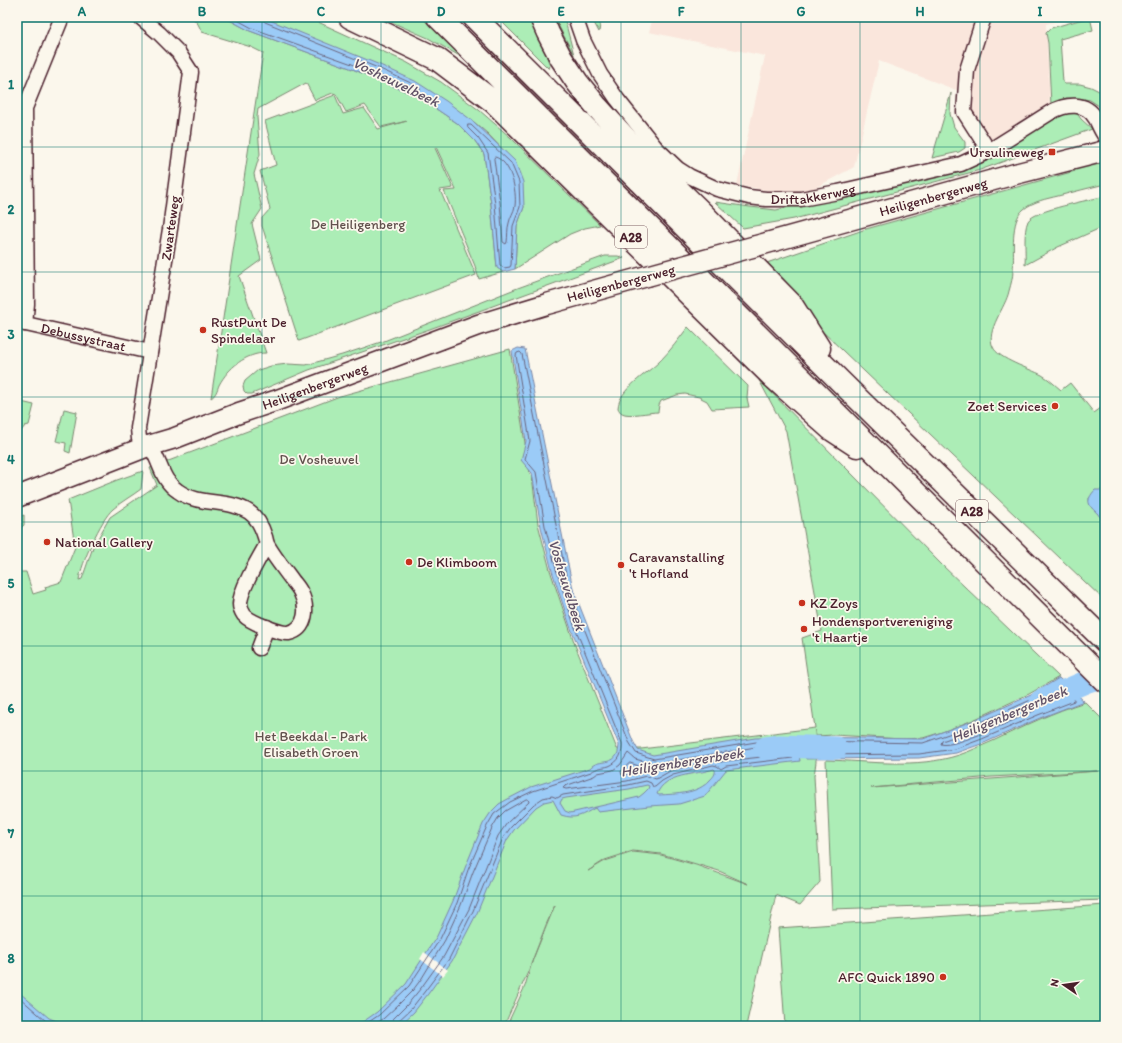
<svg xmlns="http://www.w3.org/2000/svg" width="1122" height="1043" font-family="Itim,sans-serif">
	<rect width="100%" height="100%" fill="#fbf7ec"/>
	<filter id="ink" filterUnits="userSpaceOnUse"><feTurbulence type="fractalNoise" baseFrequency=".025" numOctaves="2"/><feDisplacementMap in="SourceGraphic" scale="8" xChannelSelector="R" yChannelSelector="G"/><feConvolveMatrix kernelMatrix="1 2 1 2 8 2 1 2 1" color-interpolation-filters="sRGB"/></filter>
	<g filter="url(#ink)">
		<path fill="#fae6dc" d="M653 17H1076L1046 24 1050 105 1002 138 992 140 976 125 967 94 879 61 854 167 813 189 779 193 737 185 765 56 649 32Z"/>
		<path fill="#acedb6" stroke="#7b8670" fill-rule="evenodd" d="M192 17H224L250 31 350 68 417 96 457 123 475 141 484 154 491 204 497 267 503 272 479 279 475 266 444 191 456 190 436 147 435 148 453 188 440 190 476 275 299 341 262 226V218L270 209 260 171 276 165 265 121 335 95 343 114 364 108 378 129 407 121 381 127 365 105 346 112 336 94 333 93 315 100 306 83 258 109 257 117 260 154 254 174 262 209 252 224 261 260 239 276 266 353C246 353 228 368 219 385 217 390 216 395 211 398L263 53 251 47 202 32 198 24Z
			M263 17H307L406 62 441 82 479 110 510 137 600 225 585 228 570 234 515 269 517 226 524 207 505 152 488 134 474 122 283 26Z
			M380 17H421L465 59 428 38Z
			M497 17H531L550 65 549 69Z
			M555 17H564L574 55 558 25Z
			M591 17H601L599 32Z
			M1090 17 1093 30 1060 39 1063 82 1064 84H1080L1091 87 1105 94V110L1090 100 1084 99 1066 98 1051 105 1048 43 1046 33 1051 28Z
			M951 93 950 114 952 120 954 127 965 142V148L959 152 932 158Z
			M1076 112 1081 119 1092 129 980 170 794 219 743 228 715 202 750 207 776 210 925 176 1057 114Z
			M1105 160V184C1089 188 1073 192 1058 196 1046 199 1034 201 1024 209 1009 221 1015 252 1013 270 1013 277 1011 284 1009 291 1006 307 985 331 993 347 998 359 1030 369 1042 375 1049 379 1055 385 1061 390L1070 383 1094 413 1105 405V490H1102L1089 498C1089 510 1097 510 1102 518 1103 521 1103 525 1105 528V601L755 267 866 229 1075 171H1066V168Z
			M1105 196V226L1058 247 1025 265C1026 252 1023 232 1028 221 1034 210 1091 200 1105 196Z
			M605 256H618L624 258 427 330 309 370 252 394H247L244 391 243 386 245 381 258 370 271 366 288 364 306 365 342 355 384 341 515 289Z
			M688 327 748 386 747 398 749 407 712 409 707 401 699 397 685 394 677 395 661 401 659 405 658 412C650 412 628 417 622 413 620 412 619 410 618 408 619 389 647 374 660 361 670 351 679 339 688 327Z
			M510 349 530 474 532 476 538 524 550 570 575 645 617 749H641L815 728 802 638 822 631 786 431 759 380 942 565 1059 677 1029 694 973 720 942 732 923 738 902 739 834 735 816 736 815 730 816 762 814 776 820 882 800 905 776 895 746 1026H540L530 1021 532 1026H511L508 1023 525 986 533 959 555 905 546 925 528 972 508 1017 505 1024 506 1026H17V572H26L33 594 46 590 45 587 61 582 75 547 68 500 117 480 143 471 141 489C132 496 122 501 113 509 101 519 81 564 79 580L82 579 93 547 110 517 157 485 150 468 340 396ZM633 851 661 854 696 864 719 871 748 884 696 865 661 855 633 852 605 861 588 871 605 860Z
			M17 401 34 405 29 425 25 426 21 431 20 428 22 424 17 423Z
			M64 409 77 412 70 453 65 451 66 443 56 441Z
			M24 515V525L17 531V518Z
			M1085 702 1105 722V900L832 909 826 760C869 761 916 769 959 755 971 751 983 745 995 740 1024 726 1053 712 1085 702ZM1098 771 872 788H871L991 777Z
			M1105 905V1026H785L778 928Z"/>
		<path fill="#9bcbf7" stroke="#7b86a5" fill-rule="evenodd" d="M224 17H262L380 65 415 81 446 101 474 122 515 161 523 182 524 207 517 226 515 269 503 272 497 268 491 204 484 154 475 141 457 123 417 96 350 68 250 31Z
			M518 348 525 349 573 589 633 741 638 750 653 755 755 738 796 737 800 761 726 770 705 796 679 804 649 806 598 812 595 808C582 815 576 820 561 815L553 800 544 802 536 807 514 830 507 840 477 913 452 961 428 994 414 1012 399 1026H357L377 1012 406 984 437 936 453 901 465 868 483 824 491 812 499 804 508 799 531 787 590 768C599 757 618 769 619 745L570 626 552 571 541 527 532 473 521 460 526 441 512 351ZM714 769 715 770C716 774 713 777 710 780 698 794 676 794 659 795L657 794C665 773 696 775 714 769ZM647 785 649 786 648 789 644 793 639 797 570 813 565 811 560 803 562 799 566 798 629 789Z
			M1095 490H1105V528C1103 525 1103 522 1102 519 1101 518 1098 515 1098 514 1088 505 1085 501 1095 490Z
			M1059 678 1084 701 1040 718 984 743 956 753 919 758 806 759 803 737 923 739 975 720 1031 695Z
			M17 986 21 994 49 1018 69 1026H17Z"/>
		<path fill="#fbf7ec" d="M424 952 448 970 443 976 420 959Z"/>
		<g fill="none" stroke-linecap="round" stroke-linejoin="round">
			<path stroke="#6a647d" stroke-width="1" d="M232 17 252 28 352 64 417 92 420 91V88L413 84 378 68 265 22 263 20 262 17
				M468 125H471L511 163 519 182 520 207 513 226 511 265 510 267 504 268 500 265 495 204 488 153 478 138 468 128Z
				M495 157C511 161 517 191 515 206 514 212 510 217 509 223 507 229 508 236 507 242L506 244 503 242 500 203 494 159Z
				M1058 684H1060L1074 698V701L1038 715 982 739 955 749 919 754 811 755 809 754 808 743 810 741 923 743 977 724 1033 699Z
				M1057 690H1059L1065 696V699C1056 703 1046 706 1036 710 1020 717 954 749 941 744L942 741C982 727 1021 712 1057 690Z
				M787 746 788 747 789 751 788 754 726 761 721 762 712 761 672 770 656 779 650 777 646 776 627 781 566 789 563 788 565 786 594 776 598 773 613 770 620 765 628 753 635 759 654 764 756 747Z
				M630 763 642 767 643 770 626 775H622L621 772Z
				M17 994 19 997 46 1021 60 1026
				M363 1026 379 1015 409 986 440 939 457 903 468 870 487 826 494 814 510 802 533 791 591 772C598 767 602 768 609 766 619 762 623 753 622 743L574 625 556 569 545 526 536 472 525 459 530 441 516 355 517 353 520 352 522 354 569 590 629 742 636 753 654 759 756 742 791 741 793 743 795 756 793 758 726 766 721 769 717 766 713 765 673 775 662 781 655 787H653L651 783 646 781 628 785 563 795 557 798 552 796 543 798 534 804 511 827 503 838 473 911 449 959 425 991 411 1009 397 1022 396 1026
				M372 1026 383 1019 398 1005 413 990 422 978 445 940 461 905 473 872 492 828 498 818 505 811 526 799H528L529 802 507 823 498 836 469 909 444 956 421 988 407 1005 393 1019 391 1026"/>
			<path stroke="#9bcbf7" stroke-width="23" d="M1041 701 1088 681 1105 676
				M766 748 780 746 836 748"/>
			<defs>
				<g id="street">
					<path d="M140 17 159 33 178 52 191 72 170 229 138 428 139 439C144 443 151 448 154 453 162 468 163 481 178 491 200 507 228 498 249 512 258 518 262 527 265 537 266 540 266 543 268 546 275 558 284 569 292 580 295 584 299 588 301 593 308 607 307 629 289 633 280 634 250 622 244 615 242 612 240 609 240 604 240 590 259 558 267 544"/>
					<path id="s1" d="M575 17 583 40 600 74 617 99 656 148 678 169 689 176 717 189 749 197 766 199H801L838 192 961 164 989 151 1051 112C1066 104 1086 101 1096 119 1099 125 1101 131 1105 136"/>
					<path d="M984 17 967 70 964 112 989 151"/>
					<path id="s2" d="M17 322 150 352"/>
					<path d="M25 324 27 304 25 108 62 17"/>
					<path d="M259 648 267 627"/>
				</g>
				<g id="secondary">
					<path id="s3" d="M756 246 1015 174 1105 151"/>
					<path id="s4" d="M17 497 148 446 175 438 239 413 275 401 478 325 547 304 647 276"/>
				</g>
				<path id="highway" d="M350 17 437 59 494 102 773 377 831 429 857 446
					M438 17 1105 681
					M474 17 840 381 1105 641
					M541 17 548 33 561 58 577 82 597 107 627 140 702 213 791 304 819 348"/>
			</defs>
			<use href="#street" stroke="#4a1f2b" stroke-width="17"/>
			<use href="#secondary" stroke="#4a1f2b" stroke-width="23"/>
			<use href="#highway" stroke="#4a1f2b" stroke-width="25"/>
			<use href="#street" stroke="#fbf7ec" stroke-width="14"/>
			<use href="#secondary" stroke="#fbf7ec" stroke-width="20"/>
			<use href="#highway" stroke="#fbf7ec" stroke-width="22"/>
			<defs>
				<path id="secondary-bridge" d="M647 276 756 246"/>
			</defs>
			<use href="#secondary-bridge" stroke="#4a1f2b" stroke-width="23" stroke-linecap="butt"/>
			<use href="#secondary-bridge" stroke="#fbf7ec" stroke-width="20"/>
		</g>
	</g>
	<path fill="none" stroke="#0f766e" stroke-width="1" stroke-opacity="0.55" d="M142 17V1026M262 17V1026M381 17V1026M501 17V1026M621 17V1026M741 17V1026M860 17V1026M980 17V1026M17 147H1105M17 272H1105M17 397H1105M17 522H1105M17 646H1105M17 771H1105M17 896H1105"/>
	<g fill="#c8321e" stroke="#fbf7ec" stroke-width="1.5">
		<rect x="1048" y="148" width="8" height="8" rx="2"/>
		<circle cx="203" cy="330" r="4"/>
		<circle cx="1055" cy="406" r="4"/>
		<circle cx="47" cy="542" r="4"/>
		<circle cx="409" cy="562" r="4"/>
		<circle cx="621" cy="565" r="4"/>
		<circle cx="802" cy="603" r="4"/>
		<circle cx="804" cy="629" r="4"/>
		<circle cx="943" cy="977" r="4"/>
	</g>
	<g text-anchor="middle" stroke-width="3.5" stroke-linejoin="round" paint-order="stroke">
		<g fill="#fbf7ec" stroke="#7f6065" stroke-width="1">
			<rect x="615" y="226" width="32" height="22" rx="3"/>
			<rect x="956" y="500" width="32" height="22" rx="3"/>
		</g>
		<g font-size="13" font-weight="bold" fill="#4a1f2b">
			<text x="631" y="242">A28</text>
			<text x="972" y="516">A28</text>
		</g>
		<g font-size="14" fill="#4a1f2b" stroke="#fbf7ec" text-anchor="start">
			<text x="1044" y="157" text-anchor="end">Ursulineweg</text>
			<text x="211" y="327">RustPunt De<tspan x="211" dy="16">Spindelaar</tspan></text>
			<text x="1047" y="411" text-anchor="end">Zoet Services</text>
			<text x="55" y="547">National Gallery</text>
			<text x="629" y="562">Caravanstalling<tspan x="629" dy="16">'t Hofland</tspan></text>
			<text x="417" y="567">De Klimboom</text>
			<text x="810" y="608">KZ Zoys</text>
			<text x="812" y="626">Hondensportvereniging<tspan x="812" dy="16">'t Haartje</tspan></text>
			<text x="935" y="982" text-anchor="end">AFC Quick 1890</text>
		</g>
		<g font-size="14" fill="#4a1f2b" stroke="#fbf7ec">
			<text dy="5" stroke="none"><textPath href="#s1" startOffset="327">Driftakkerweg</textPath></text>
			<text dy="5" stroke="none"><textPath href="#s3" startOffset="184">Heiligenbergerweg</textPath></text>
			<text transform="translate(170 228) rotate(-82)" y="5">Zwarteweg</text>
			<text transform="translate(621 283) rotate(-15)" y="5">Heiligenbergerweg</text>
			<text dy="5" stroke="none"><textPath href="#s2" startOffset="68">Debussystraat</textPath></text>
			<text dy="5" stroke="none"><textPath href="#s4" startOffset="318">Heiligenbergerweg</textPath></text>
		</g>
		<g font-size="14" fill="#62524e" stroke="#fbf7ec">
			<text x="358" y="229">De Heiligenberg</text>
			<text x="319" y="464">De Vosheuvel</text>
			<text x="311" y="741">Het Beekdal - Park<tspan x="311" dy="16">Elisabeth Groen</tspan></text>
		</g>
		<g font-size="15" font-style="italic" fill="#625368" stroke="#fbf7ec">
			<text transform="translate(396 82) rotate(26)" y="5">Vosheuvelbeek</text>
			<text transform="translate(567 585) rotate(73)" y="5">Vosheuvelbeek</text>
			<text transform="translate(1009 714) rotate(-23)" y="5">Heiligenbergerbeek</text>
			<text transform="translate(682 762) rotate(-9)" y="5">Heiligenbergerbeek</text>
		</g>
	</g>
	<rect width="1122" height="1043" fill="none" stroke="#fbf7ec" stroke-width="44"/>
	<g transform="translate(1064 985) rotate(283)" stroke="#fbf7ec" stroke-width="3" paint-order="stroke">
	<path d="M0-3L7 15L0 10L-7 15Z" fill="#4a1f2b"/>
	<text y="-6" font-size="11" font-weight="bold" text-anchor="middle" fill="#4a1f2b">N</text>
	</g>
	<rect x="22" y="22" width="1078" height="999" fill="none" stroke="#0f766e" stroke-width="1.5"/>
	<g font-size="13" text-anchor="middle" font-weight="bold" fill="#0f766e">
		<text x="82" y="16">A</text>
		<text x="202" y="16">B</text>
		<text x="321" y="16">C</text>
		<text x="441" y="16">D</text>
		<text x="561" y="16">E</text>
		<text x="681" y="16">F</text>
		<text x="801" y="16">G</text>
		<text x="920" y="16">H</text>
		<text x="1040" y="16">I</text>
		<text x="11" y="89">1</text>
		<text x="11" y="214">2</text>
		<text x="11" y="339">3</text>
		<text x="11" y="464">4</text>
		<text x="11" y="588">5</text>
		<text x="11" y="713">6</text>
		<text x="11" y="838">7</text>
		<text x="11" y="963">8</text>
	</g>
</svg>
